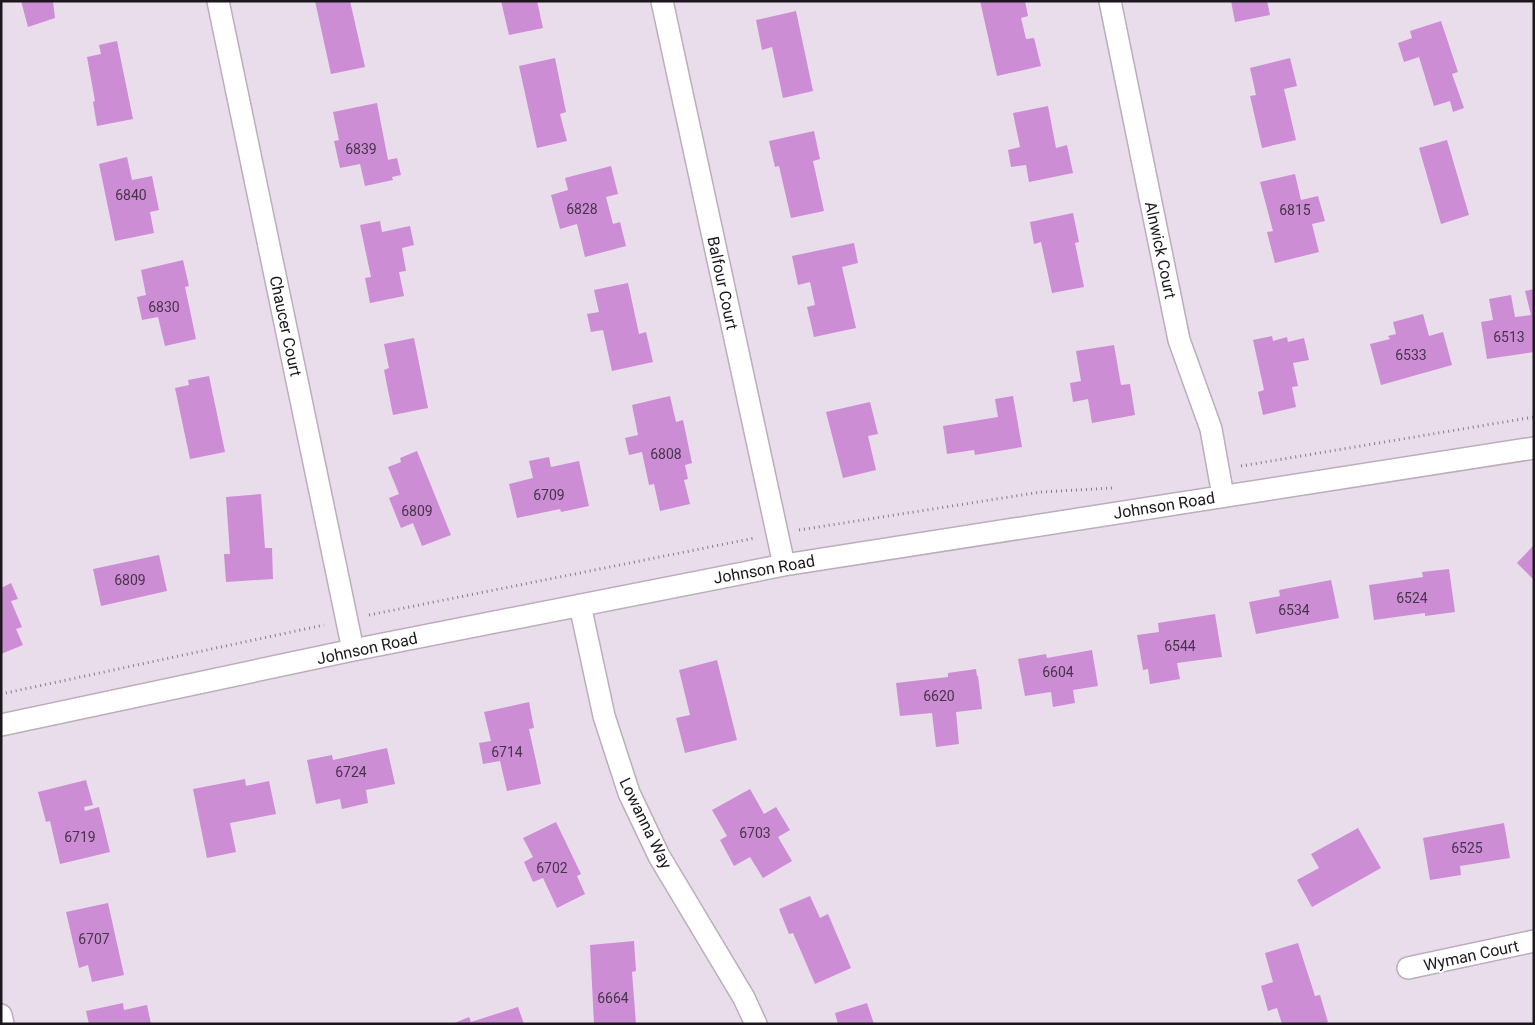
<svg xmlns="http://www.w3.org/2000/svg" width="1535" height="1025" font-family="Roboto,sans-serif">
	<rect width="100%" height="100%" fill="#e9ddeb"/>
	<path fill="#cc8dd5" d="M21 1H53L55 18 28 27Z
		M315 1H350L365 67 331 74Z
		M501 1H537L543 28 509 35Z
		M980 1H1025L1028 16 1021 18 1026 39 1034 38 1041 66 997 76Z
		M1231 1H1267L1270 15 1235 22Z
		M796 11 813 91 783 98 772 47 762 50 756 20Z
		M1441 21 1458 72 1452 74 1464 108 1453 112 1450 101 1434 106 1419 57 1404 62 1398 43 1412 38 1410 31Z
		M117 41 133 119 97 126 93 102 95 101 87 57 101 54 99 45Z
		M555 58 566 112 560 114 567 141 537 148 519 66Z
		M1290 58 1297 86 1284 89 1296 140 1262 148 1250 96 1256 95 1250 68Z
		M377 103 388 160 397 158 401 175 392 177 393 180 365 186 360 164 340 168 334 141 339 140 333 112Z
		M1048 106 1056 148 1067 145 1073 173 1029 182 1026 165 1011 167 1008 150 1020 147 1013 113Z
		M814 131 820 159 813 161 824 211 791 218 779 166 775 167 769 141Z
		M1447 140 1469 215 1441 224 1419 148Z
		M127 157 132 180 152 176 159 210 150 212 154 233 115 241 99 164Z
		M611 166 618 194 606 197 613 224 620 222 626 246 585 257 577 224 560 229 551 195 568 190 565 178Z
		M1295 174 1301 200 1318 196 1325 221 1312 224 1319 252 1275 263 1267 232 1273 231 1260 182Z
		M1073 213 1079 242 1075 243 1084 287 1052 293 1041 242 1034 244 1030 222Z
		M380 221 382 232 410 226 414 245 402 248 406 271 399 272 404 296 370 303 365 278 371 277 360 225Z
		M854 243 858 263 842 267 856 328 814 337 807 307 815 305 810 282 798 285 792 256Z
		M183 260 189 286 185 287 196 339 165 346 158 317 142 320 137 297 146 295 141 270Z
		M628 283 639 334 646 332 653 362 612 371 603 330 591 332 587 314 599 312 594 290Z
		M1534 289V352L1487 359 1481 322 1493 320 1489 299 1511 295 1515 317 1531 315 1525 291Z
		M1423 314 1429 336 1443 332 1452 365 1381 385 1370 344 1390 339 1388 336 1396 334 1393 322Z
		M1272 336 1273 341 1287 337 1288 342 1304 338 1309 360 1293 363 1298 386 1292 387 1296 407 1263 415 1258 392 1264 390 1253 340Z
		M414 338 428 408 393 415 384 370 389 368 384 344Z
		M1114 345 1121 385 1130 384 1135 415 1092 423 1088 399 1073 402 1070 383 1081 381 1076 351Z
		M209 376 225 452 190 459 175 388 189 385 188 380Z
		M670 396 676 422 683 420 692 463 685 465 688 479 684 480 690 504 660 511 654 484 649 485 642 452 629 455 625 438 638 435 632 405Z
		M1013 396 1022 447 975 455 974 450 947 454 943 426 998 417 995 399Z
		M870 402 878 434 868 436 876 470 843 478 826 412Z
		M417 451 451 535 422 546 413 523 401 528 389 498 399 494 388 467 401 462 400 458Z
		M549 457 551 467 579 461 589 506 561 512 560 509 517 518 509 484 533 478 529 461Z
		M261 494 265 548H272L273 579 226 582 224 554H230L226 497Z
		M1534 545V580L1517 563Z
		M159 555 167 591 101 606 93 569Z
		M1449 569 1455 612 1425 616V613L1374 620 1369 585 1423 577 1422 572Z
		M1331 580 1339 618 1256 634 1249 602 1280 596 1279 590Z
		M11 583 18 599 11 601 22 627 16 629 23 645 1 654V588Z
		M1215 614 1222 657 1177 663 1180 679 1150 684 1148 669 1143 670 1137 635 1159 632 1158 623Z
		M1092 650 1098 686 1073 690 1075 703 1053 707 1051 692 1025 696 1018 659 1046 654 1047 658Z
		M717 660 737 740 685 753 676 718 690 715 679 670Z
		M976 669 977 676H978L982 709 956 712 959 744 936 747 932 713 900 716 896 683 948 677V673Z
		M529 702 534 728 529 729 541 784 507 791 500 761 483 764 479 743 491 741 484 712Z
		M387 748 395 784 366 790 368 803 342 809 340 799 316 804 307 760 332 755 333 760Z
		M245 779 246 786 269 781 276 814 230 823 236 852 207 858 193 789Z
		M86 780 93 805 84 807 85 811 99 807 110 852 60 864 50 821 46 822 38 792Z
		M750 789 764 814 776 807 790 830 778 837 792 861 763 878 750 857 734 866 720 840 727 836 712 810Z
		M556 822 581 874 577 876 585 894 557 908 543 878 533 882 524 862 533 857 523 838Z
		M1504 823 1510 858 1460 866 1461 875 1430 880 1423 838Z
		M1358 828 1381 868 1312 907 1297 880 1319 868 1311 854Z
		M810 896 820 918 828 914 851 968 815 984 793 933 789 934 779 909Z
		M108 903 124 975 92 982 88 965 79 968 66 912Z
		M634 941 636 971 632 972 636 1024H594L590 945Z
		M1298 943 1315 996 1320 995 1328 1022 1323 1024H1282L1277 1008 1268 1011 1261 986 1273 982 1265 953Z
		M123 1003 124 1010 147 1005 151 1024H89L86 1011Z
		M867 1003 874 1024H838L835 1013Z
		M518 1007 524 1024H452L469 1017 471 1022Z"/>
	<g fill="none" stroke-linecap="round" stroke-linejoin="round">
		<defs>
			<path id="minor" d="M218 1 353 650
				M662 1 784 565
				M1110 1 1179 340 1211 429 1223 496
				M580 605 604 716 629 793 659 856 744 998 756 1024
				M1 725 353 650 784 565 1534 448
				M1408 968 1534 941
				M1 1015 3 1024"/>
		</defs>
		<use href="#minor" stroke="#baaebb" stroke-width="24"/>
		<path stroke="#857d86" stroke-width="3" stroke-dasharray="1 4" stroke-linecap="butt" d="M1241 466 1534 417
			M799 530 1041 492 1112 488
			M369 615 755 538
			M1 694 324 625"/>
		<use href="#minor" stroke="#fff" stroke-width="21"/>
	</g>
	<g text-anchor="middle" stroke-width="4" stroke-linejoin="round" paint-order="stroke">
		<g font-size="14" fill="#47344a">
			<text x="361" y="154">6839</text>
			<text x="131" y="200">6840</text>
			<text x="582" y="214">6828</text>
			<text x="1295" y="215">6815</text>
			<text x="164" y="312">6830</text>
			<text x="1509" y="342">6513</text>
			<text x="1411" y="360">6533</text>
			<text x="666" y="459">6808</text>
			<text x="549" y="500">6709</text>
			<text x="417" y="516">6809</text>
			<text x="130" y="585">6809</text>
			<text x="1412" y="603">6524</text>
			<text x="1294" y="615">6534</text>
			<text x="1180" y="651">6544</text>
			<text x="1058" y="677">6604</text>
			<text x="939" y="701">6620</text>
			<text x="507" y="757">6714</text>
			<text x="351" y="777">6724</text>
			<text x="755" y="838">6703</text>
			<text x="80" y="842">6719</text>
			<text x="1467" y="853">6525</text>
			<text x="552" y="873">6702</text>
			<text x="94" y="944">6707</text>
			<text x="613" y="1003">6664</text>
		</g>
		<g font-size="16" fill="#1b171c" stroke="#fff">
			<text transform="translate(1161 250) rotate(78)" y="6">Alnwick Court</text>
			<text transform="translate(723 283) rotate(78)" y="6">Balfour Court</text>
			<text transform="translate(286 326) rotate(78)" y="6">Chaucer Court</text>
			<text transform="translate(1164 505) rotate(-9)" y="6">Johnson Road</text>
			<text transform="translate(764 569) rotate(-10)" y="6">Johnson Road</text>
			<text transform="translate(367 648) rotate(-12)" y="6">Johnson Road</text>
			<text transform="translate(646 823) rotate(64)" y="6">Lowanna Way</text>
			<text transform="translate(1471 955) rotate(-12)" y="6">Wyman Court</text>
		</g>
	</g>
	<rect width="1535" height="1025" fill="none" stroke="#1b171c" stroke-width="5"/>
</svg>
